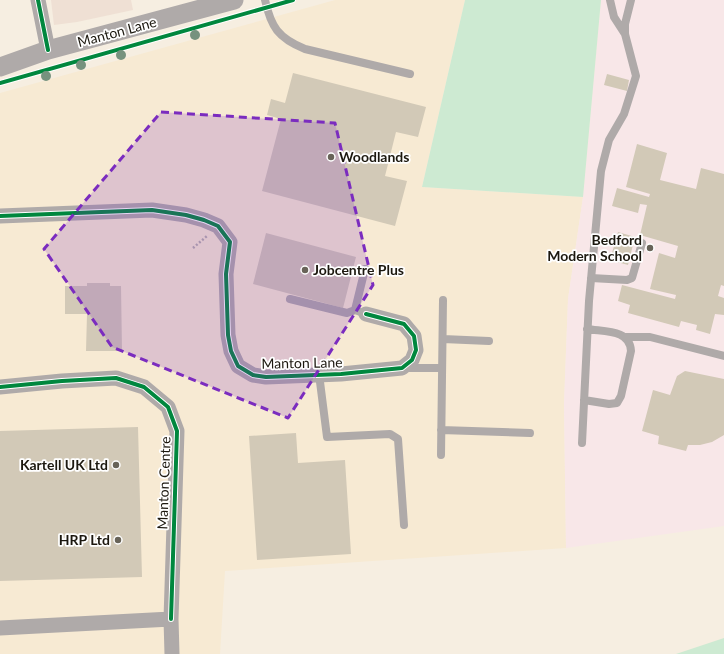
<svg xmlns="http://www.w3.org/2000/svg" width="724" height="654" font-family="Lato,sans-serif">
	<rect width="100%" height="100%" fill="#f6eee1"/>
	<path fill="#efe0d4" d="M51 0H131L133 10 77 22 54 25Z"/>
	<path fill="#f7ead3" d="M335 0H465L422 187 583 197 568 299 564 404 566 548 225 571 220 654H0V93Z"/>
	<path fill="#f8e7e8" d="M601 0H724V526L566 548 564 404 568 299 583 197Z"/>
	<path fill="#cdead2" d="M465 0H601L583 197 422 187Z
		M724 638V654H676Z"/>
	<path fill="#d2c9b7" d="M293 73 426 107 418 137 396 132 385 176 407 181 395 226 262 191 281 119 267 115 271 99 285 103Z
		M607 74 629 80 627 91 604 85Z
		M637 144 667 153 660 180 696 189 701 168 724 174V286L721 285 718 296 724 298V315L715 314 710 334 696 330 697 325 681 321 679 327 628 313 630 305 618 301 622 285 675 299 676 295 650 289 659 253 675 258 678 246 640 235 647 205 640 204 638 213 612 206 617 188 649 197 650 194 626 187Z
		M618 232 635 237 628 265 610 260Z
		M266 233 356 257 343 308 253 284Z
		M87 283H110V286H121L122 351H86L87 314H65V286H87Z
		M685 371 724 379V435L712 442 700 445H688L686 451 658 444 659 436 642 431 653 390 670 395 677 376Z
		M138 427 142 577 0 581V431Z
		M296 433 298 463 345 460 351 554 257 560 249 436Z"/>
	<g fill="none" stroke-linecap="round" stroke-linejoin="round">
		<path stroke="#b3aeab" stroke-width="2.5" stroke-dasharray="2 2" stroke-linecap="butt" d="M193 248 207 236"/>
		<path stroke="#afaaa9" stroke-width="8" d="M265 0C271 27 278 38 305 49L410 74
			M610 0 614 17 625 34
			M591 278 627 280 632 278 642 243
			M290 299 347 313 355 310 366 314
			M355 310 365 269
			M626 337H650L724 356
			M443 339 489 341
			M403 368H442
			M319 374 327 437 390 434 398 439 404 525
			M584 400 609 404 617 403 621 396 631 351C630 329 604 332 587 329
			M441 430 530 433
			M582 443 589 301 601 171 609 140 624 114 636 76 625 34V24L631 0
			M441 455 443 300"/>
		<path stroke="#afaaa9" stroke-width="15" d="M38 0 48 50
			M0 216 152 210 186 215 204 220 218 226 230 242 226 274 228 335 231 351 238 366 253 375 266 377 341 374 402 368 412 360 416 350 414 336 404 324 366 314
			M0 387 62 381 116 378 144 387 168 407 177 431 171 619
			M0 628 171 619 172 654"/>
		<path stroke="#afaaa9" stroke-width="19" d="M0 67 48 50 234 0"/>
		<defs>
			<path id="cycleway" d="M38 0 48 50
				M0 83 293 0
				M0 216 152 210 186 215 204 220 218 226 230 242 226 274 228 335 231 351 238 366 253 375 266 377 341 374 402 368 412 360 416 350 414 336 404 324 366 314
				M0 387 62 381 116 378 144 387 168 407 177 431 171 619"/>
		</defs>
		<use href="#cycleway" stroke="#fff" stroke-width="6"/>
		<use href="#cycleway" stroke="#00873e" stroke-width="4"/>
	</g>
	<g fill="#76927e">
		<circle cx="195" cy="35" r="5"/>
		<circle cx="121" cy="55" r="5"/>
		<circle cx="81" cy="65" r="5"/>
		<circle cx="46" cy="76" r="5"/>
	</g>
	<path fill="#7b2cbf" fill-opacity="0.2" stroke="#7b2cbf" stroke-width="3" stroke-dasharray="8 5" stroke-linejoin="round" d="M161 112 335 123 373 285 288 418 112 347 44 249Z"/>
	<g fill="#686358" stroke="#fff" stroke-width="1.5">
		<circle cx="331" cy="157" r="4"/>
		<circle cx="650" cy="248" r="4"/>
		<circle cx="305" cy="270" r="4"/>
		<circle cx="116" cy="465" r="4"/>
		<circle cx="118" cy="540" r="4"/>
	</g>
	<g text-anchor="middle" stroke-width="3.5" stroke-linejoin="round" paint-order="stroke">
		<g font-size="14" fill="#1c180f" stroke="#fff">
			<text transform="translate(117 32) rotate(-15)" y="5">Manton Lane</text>
			<text transform="translate(302 363) rotate(-1)" y="5">Manton Lane</text>
			<text transform="translate(164 483) rotate(-88)" y="5">Manton Centre</text>
		</g>
		<g font-size="14" font-weight="bold" fill="#1c180f" stroke="#fff" text-anchor="end">
			<text x="339" y="162" text-anchor="start">Woodlands</text>
			<text x="642" y="245">Bedford<tspan x="642" dy="16">Modern School</tspan></text>
			<text x="313" y="275" text-anchor="start">Jobcentre Plus</text>
			<text x="108" y="470">Kartell UK Ltd</text>
			<text x="110" y="545">HRP Ltd</text>
		</g>
	</g>
</svg>
